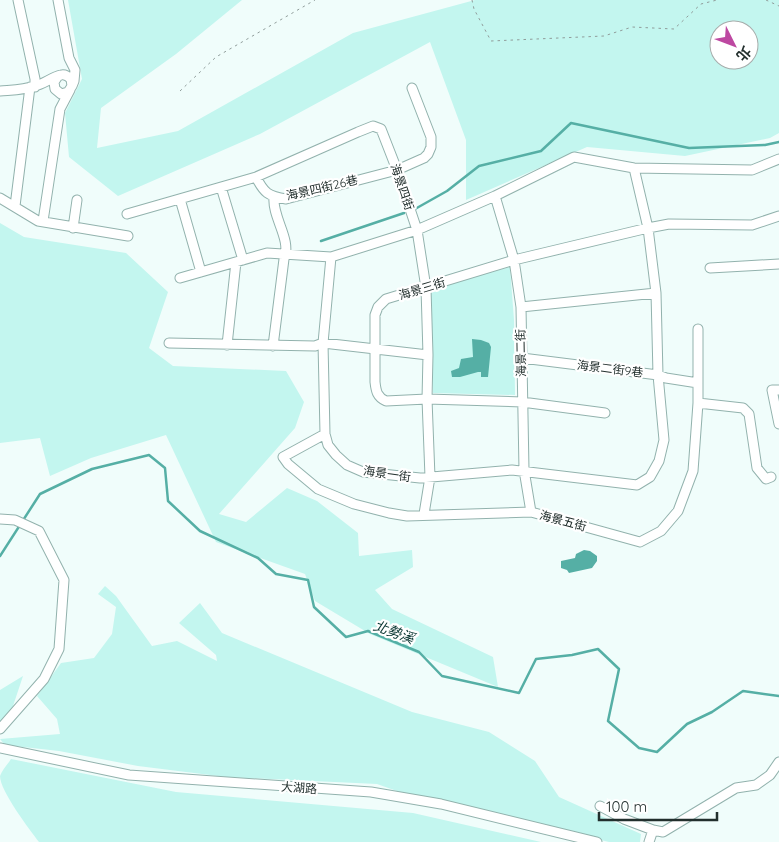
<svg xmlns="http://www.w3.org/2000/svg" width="779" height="842" font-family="Quicksand,'Noto Sans TC',sans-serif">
	<rect width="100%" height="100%" fill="#f0fdfb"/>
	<path fill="#c3f6ef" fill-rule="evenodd" d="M68 0H242L176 54 101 108 97 148 178 131 353 33 475 0H779V133L770 138 685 156 587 147 466 200V140L430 42 260 134 118 196 69 157 65 113 82 79ZM719 30H749V60H719Z
		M0 223 24 237 126 253 168 292 149 348 173 366 286 371 304 402 295 428 219 514 246 522 287 488 317 501 358 533 359 556 412 550 413 567 375 590 392 609 493 657 498 687 370 634 315 601 305 574 216 542 166 435 91 458 50 476 40 438 0 443Z
		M510 267 514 320 515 395 433 393 430 289Z
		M105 586 116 596 152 646 177 641 217 661 216 655 179 623 200 603 222 633 412 712 489 732 535 761 559 797 641 834 640 842H609L540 825 411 796 377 784 226 777 138 766 59 751 5 745 0 739 60 734 57 719 37 696 61 663 94 658 112 634 116 607 98 594Z
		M23 676 11 712 0 723V690Z
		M11 759 176 792 413 813 541 842H39C30 830 0 791 0 776 2 770 8 764 11 759Z"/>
	<path fill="#55afa5" d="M472 339 481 340 489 343 491 347 488 377H481V372H478L460 377H452L451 371 459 368 461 359 473 357Z
		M584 550 590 551 597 556V561L592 568 569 573 567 570 561 568V561L575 558 576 554Z"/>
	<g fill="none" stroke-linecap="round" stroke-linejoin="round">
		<path stroke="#55afa5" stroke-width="2.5" d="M415 209 447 191 479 166 541 151 571 123 689 148 765 145 779 142
			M321 241 404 213
			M0 556 40 494 92 469 149 455 165 468 168 501 200 531 258 558 276 574 308 580 314 607 346 637 368 631 419 652 442 676 519 693 536 659 572 655 598 649 619 669 608 721 639 748 657 752 687 724 712 712 743 691 779 696"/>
		<defs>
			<path id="minor" d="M18 0 35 79V87
				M58 0 69 58 75 70 74 81 72 86
				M0 91C11 90 24 90 35 86 44 84 52 77 61 75 65 74 68 76 71 79L72 86 68 92 61 94 55 89 54 82 58 76
				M634 168 648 228 656 293 658 375 664 440 659 461 650 477 637 485 512 470 420 478 363 472 347 465 336 455 328 445 325 434 323 343 331 257 417 230 495 196 574 157 634 168 752 170 779 159
				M256 177C264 193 268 196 286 199L397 170 424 158 428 154 431 147V137L412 88
				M221 187 243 260
				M495 196 514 260 521 307 524 470 531 512
				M0 198 38 221 128 236
				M180 199 201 272
				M15 206 30 87
				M127 214 256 177 358 132 373 126 381 129 397 170 417 230 426 288 428 355 427 399 430 477 424 514
				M43 221 60 109 70 90
				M73 228 77 200
				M710 268 779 264
				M180 278 267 253 331 257
				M521 307 656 293
				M169 343 315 346 323 343 428 355
				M227 345 236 262
				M273 346 284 259C292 239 272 218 274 197
				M522 358 658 375 666 378 698 383
				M779 390H772L779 424
				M698 403 743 408 749 414 757 468 766 479 771 477
				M605 413 522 402 427 399 386 401C377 397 376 391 375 382V315L378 307 386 299 514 260 648 228 669 224 752 225 779 216
				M325 434 283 457 288 464 318 489 354 504 389 513 407 516 531 512 640 542 661 531 678 511 693 471 698 403V329
				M0 519 15 520 39 531 64 580 59 649 44 679 0 729
				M0 748 129 775 371 792 441 804 597 842
				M600 806 624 819 653 830
				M649 842 653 830 663 832 736 788 756 785 770 775 779 762"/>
		</defs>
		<use href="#minor" stroke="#92b2ad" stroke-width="11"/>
		<path stroke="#909d9b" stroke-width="1" stroke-dasharray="2.5 4" stroke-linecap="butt" d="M472 0 474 9 491 41 604 36 632 27 674 29 701 4 717 0
			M766 0 779 6
			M180 91 216 57 315 0"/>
		<use href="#minor" stroke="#fff" stroke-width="9"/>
	</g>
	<g text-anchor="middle" stroke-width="4.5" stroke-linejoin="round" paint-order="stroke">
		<g font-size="12" fill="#222f2d" stroke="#fff">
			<text transform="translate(402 187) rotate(71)" y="4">海景四街</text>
			<text transform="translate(322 188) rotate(-13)" y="4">海景四街26巷</text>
			<text transform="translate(422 289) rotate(-17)" y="4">海景三街</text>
			<text transform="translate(521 353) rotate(-91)" y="4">海景二街</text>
			<text transform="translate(610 369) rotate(7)" y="4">海景二街9巷</text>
			<text transform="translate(387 474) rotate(8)" y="4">海景一街</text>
			<text transform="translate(563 521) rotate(15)" y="4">海景五街</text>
			<text transform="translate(299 788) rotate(4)" y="4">大湖路</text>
		</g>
		<g font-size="14" font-style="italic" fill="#073430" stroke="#fff">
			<text transform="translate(394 632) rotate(20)" y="5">北勢溪</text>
		</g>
	</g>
	<g transform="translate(734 45) rotate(132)"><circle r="24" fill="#ffffff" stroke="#a7acab"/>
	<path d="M0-4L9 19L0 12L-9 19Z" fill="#bd48a1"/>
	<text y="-8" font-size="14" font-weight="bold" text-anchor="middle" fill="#222f2d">北</text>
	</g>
	<path d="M599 812v8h118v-8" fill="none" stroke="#222f2d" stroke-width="2.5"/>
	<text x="606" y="812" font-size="15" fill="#222f2d" stroke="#ffffff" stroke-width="4" paint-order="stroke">100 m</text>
</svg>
